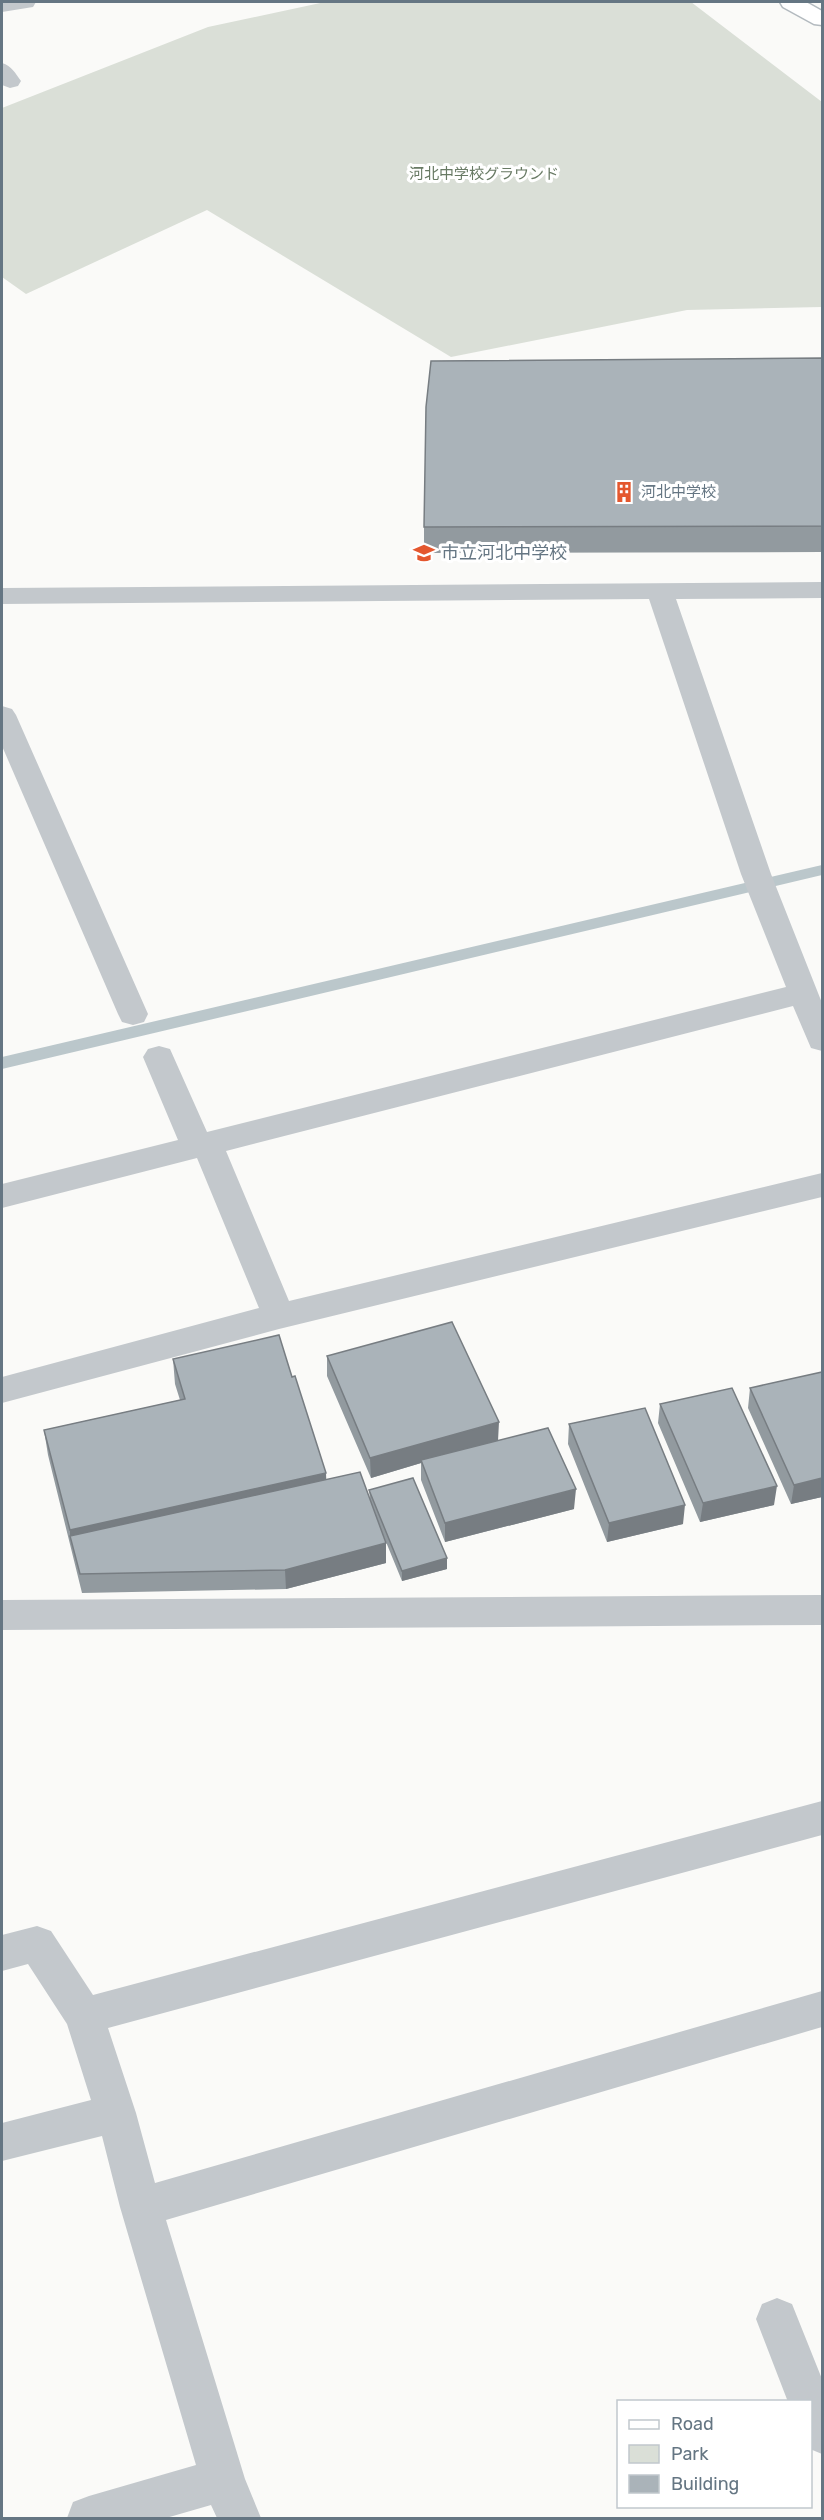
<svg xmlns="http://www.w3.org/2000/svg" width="824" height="2520" font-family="Rubik,'Noto Sans JP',sans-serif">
	<rect width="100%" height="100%" fill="#fafaf8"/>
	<path fill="#dadfd7" d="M325 2H691L822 102V307L687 310 451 357 207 210 26 294 2 277V108L208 27Z"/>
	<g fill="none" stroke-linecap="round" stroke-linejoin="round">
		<path fill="#bbc7cb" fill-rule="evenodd" d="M822 865V875L2 1069V1057Z"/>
		<defs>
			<path id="secondary" d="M780 2H806L822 11V25L814 24 783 7Z"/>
		</defs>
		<use href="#secondary" stroke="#b3babf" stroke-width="3"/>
		<path fill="#c3c8cc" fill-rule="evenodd" d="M2 2H36L33 7 2 12Z"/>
		<path fill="#c3c8cc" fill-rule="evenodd" d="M2 63C12 66 15 73 21 81L18 86 10 88 2 85Z
			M822 582V598L676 599 771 874 822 1003V1051L811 1048 793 1006 226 1151 289 1301 822 1173V1197L279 1329 2 1403V1377L259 1308 197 1158 2 1208V1184L178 1140 143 1057 148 1049 159 1046 170 1049 207 1132 786 987 741 874 649 599 2 604V588Z
			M2 706 12 709 16 715 148 1014 144 1022 133 1025 122 1022 118 1014 2 746Z
			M822 1595V1625L2 1630V1600Z
			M822 1801V1835L108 2028 136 2113 155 2183 822 1991V2027L166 2220 245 2479 261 2518H217L211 2505 166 2518H67L73 2502 89 2496 196 2465 120 2207 102 2136 2 2161V2123L91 2100 67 2024 28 1964 2 1971V1935L37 1926 51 1931 93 1995Z
			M777 2298 792 2304 822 2379V2454L810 2449V2402H788L756 2319 762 2304Z"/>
		<use href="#secondary" fill="#fff" fill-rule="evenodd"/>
	</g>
	<path fill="#929a9f" d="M822 358V552L424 553V527Z
		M327 1356 498 1441 574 1509 445 1542 421 1480V1463L371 1478 327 1376Z
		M173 1359 326 1480 370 1499 369 1490 447 1569 402 1581 377 1520 386 1563 286 1589 82 1593 48 1455 44 1430 180 1400 175 1384Z
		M822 1372V1497L791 1504 748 1408 750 1388Z
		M660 1404 774 1505 700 1522 658 1423Z
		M569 1424 683 1524 607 1542 568 1444Z"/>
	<path fill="#777d82" d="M499 1422 498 1441 421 1460V1463L371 1478 370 1458Z
		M326 1473 327 1498 70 1536V1530Z
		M822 1478V1497L791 1504 794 1485Z
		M777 1486 774 1505 700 1522 703 1503Z
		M576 1489 574 1509 445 1542V1523Z
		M685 1505 683 1524 607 1542 609 1523Z
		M386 1543V1563L286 1589 285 1570Z
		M447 1558V1569L402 1581V1571Z"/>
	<path fill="#aab3b9" stroke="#777d82" stroke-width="1.5" d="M822 358V526L424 527 426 407 431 361Z
		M452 1322 499 1422 370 1458 327 1356Z
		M279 1335 292 1377 295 1376 326 1473 70 1530 44 1430 185 1399 173 1359Z
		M822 1372V1478L794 1485 750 1388Z
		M732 1388 777 1486 703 1503 660 1404Z
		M645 1408 685 1505 609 1523 569 1424Z
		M548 1428 576 1489 445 1523 421 1460Z
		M360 1472 386 1543 285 1570 80 1574 70 1536Z
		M413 1478 447 1558 402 1571 369 1490Z"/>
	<defs>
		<symbol id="building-bare" viewBox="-9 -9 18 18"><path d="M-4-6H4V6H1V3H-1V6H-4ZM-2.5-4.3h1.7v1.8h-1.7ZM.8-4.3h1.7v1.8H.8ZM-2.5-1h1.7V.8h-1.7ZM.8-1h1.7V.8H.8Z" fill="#e4572e" stroke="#fff" stroke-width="2.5" paint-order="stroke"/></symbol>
		<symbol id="school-bare" viewBox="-9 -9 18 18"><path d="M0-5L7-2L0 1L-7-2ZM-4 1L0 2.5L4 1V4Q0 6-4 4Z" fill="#e4572e" stroke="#fff" stroke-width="2.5" paint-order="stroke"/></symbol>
	</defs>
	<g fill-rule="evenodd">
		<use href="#building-bare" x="609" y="477" width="30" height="30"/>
		<use href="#school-bare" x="409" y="538" width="30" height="30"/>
	</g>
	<g text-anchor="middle" stroke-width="6" stroke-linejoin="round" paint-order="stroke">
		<g font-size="15" fill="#687a64" stroke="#fff">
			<text x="484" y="179">河北中学校グラウンド</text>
		</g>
		<g font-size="15" fill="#657683" stroke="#fff" text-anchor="start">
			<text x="641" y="497">河北中学校</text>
		</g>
		<g font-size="18" fill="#657683" stroke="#fff" text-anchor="start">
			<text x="441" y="559">市立河北中学校</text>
		</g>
	</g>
	<rect width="824" height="2520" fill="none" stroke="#657683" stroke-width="6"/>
	<rect x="617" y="2400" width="195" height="108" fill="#ffffff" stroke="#c1c8cd" stroke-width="1.5"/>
	<rect x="629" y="2420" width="30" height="9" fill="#ffffff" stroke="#c1c8cd" stroke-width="1.5"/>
	<text x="671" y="2430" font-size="18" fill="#657683">Road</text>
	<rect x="629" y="2445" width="30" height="18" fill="#dadfd7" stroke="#c1c8cd" stroke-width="1.5"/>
	<text x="671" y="2460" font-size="18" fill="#657683">Park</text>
	<rect x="629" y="2475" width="30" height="18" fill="#aab3b9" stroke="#c1c8cd" stroke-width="1.5"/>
	<text x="671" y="2490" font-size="18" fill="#657683">Building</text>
</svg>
